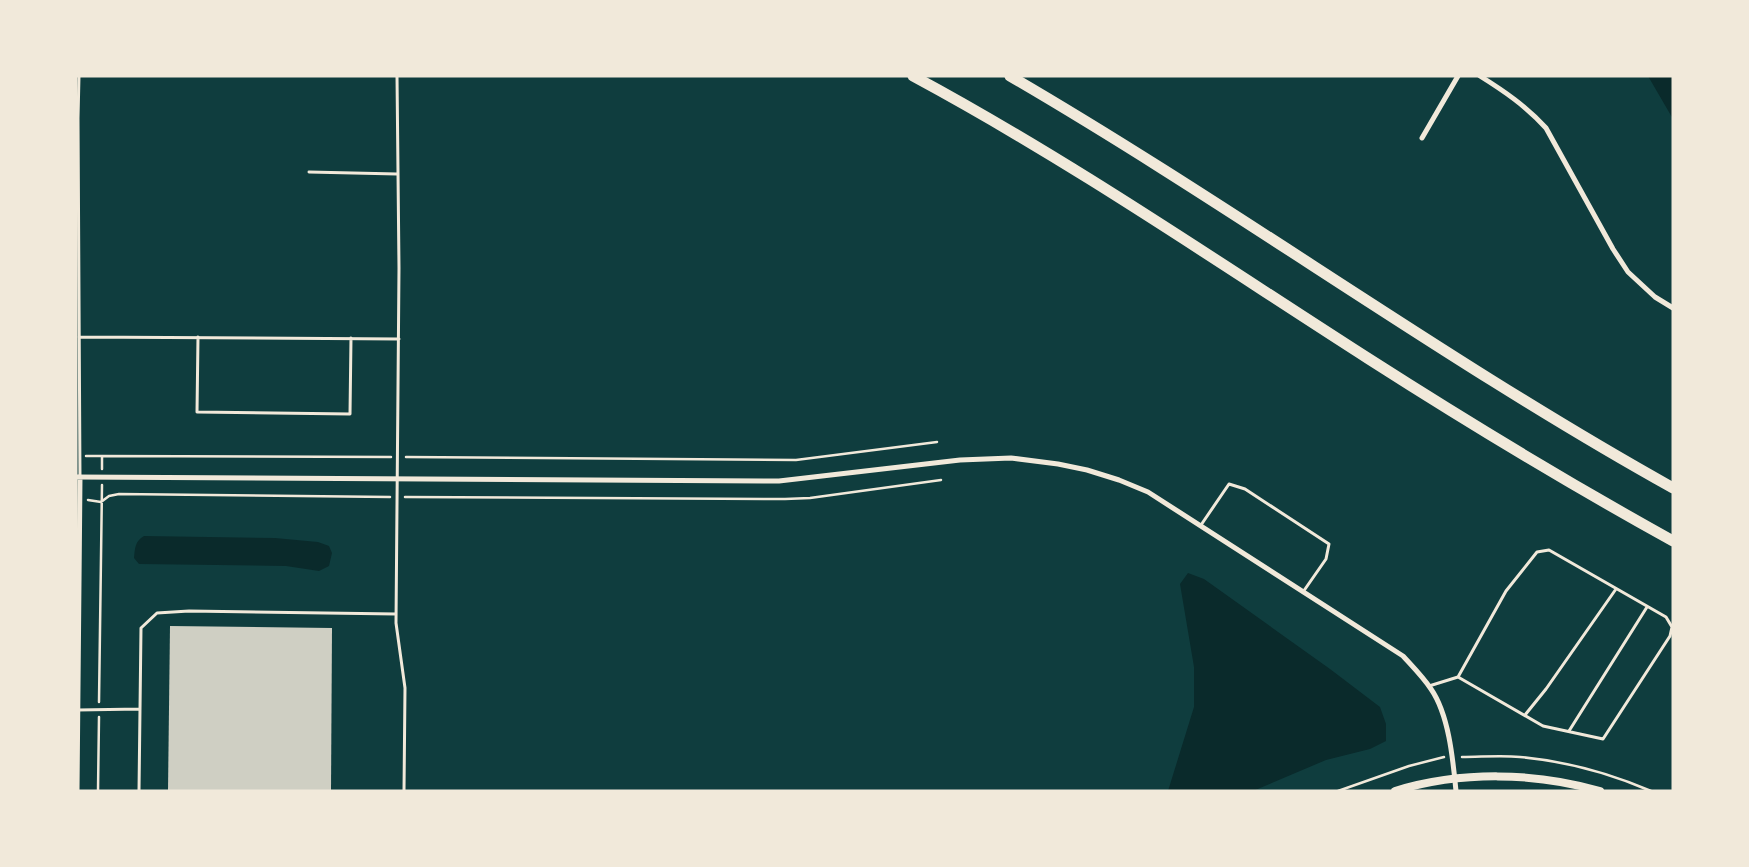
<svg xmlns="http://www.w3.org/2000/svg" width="1749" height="867" font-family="'Golos Text',sans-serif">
	<rect width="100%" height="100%" fill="#0f3d3e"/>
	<path fill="#0a2a2b" d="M1648 76H1673V119Z
		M144 536 275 538 318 542 329 546 332 553 329 566 319 571 286 566 139 564 134 558C135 548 135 541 144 536Z
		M1188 573 1204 579 1330 669 1380 707 1386 724V741L1370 749 1326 760 1253 791H1168L1194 707V667L1180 584Z"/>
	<path fill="#cfcfc3" d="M170 626 332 628 331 791H168Z"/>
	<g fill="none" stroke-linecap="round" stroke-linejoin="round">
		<path stroke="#f1e9da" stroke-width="2.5" d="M86 456H102V469
			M102 456 391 457
			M406 457 796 460 937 442
			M405 497 785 499 810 498 941 480
			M88 500 101 502 109 496 119 494 390 497
			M99 702 102 485
			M1462 757C1481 757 1501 755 1520 757 1565 761 1609 773 1651 791
			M98 791 99 717
			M1338 791 1409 766 1444 757"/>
		<path stroke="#f1e9da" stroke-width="3" d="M79 76 78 118 80 477
			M397 76 399 268 396 623 405 688 404 791
			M309 172 397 174
			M79 337 399 339
			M198 337 197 412 350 414 351 338
			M1201 525 1229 484 1245 489 1329 544 1326 559 1303 592
			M1429 686 1458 677 1543 726 1603 739 1670 636 1672 627 1666 617 1549 550 1537 552 1506 591 1458 677
			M78 710 140 709
			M1525 715 1546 689 1616 589
			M1569 731 1647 607
			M139 791 141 628 157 613 189 611 396 614"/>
		<path stroke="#f1e9da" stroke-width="5" d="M1480 76C1504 91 1526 106 1546 128L1613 249 1628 272 1655 297 1673 308
			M1422 138 1458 76
			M76 477 779 481 960 460 1011 458 1058 464 1087 470 1119 480 1148 492 1403 656C1413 667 1423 677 1431 689 1449 715 1453 760 1456 791
			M77 791 80 477"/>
		<path stroke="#f1e9da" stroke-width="8" d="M1395 791C1461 771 1534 772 1600 791"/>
		<path stroke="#f1e9da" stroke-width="11" d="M913 76C1071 161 1219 263 1369 359 1469 423 1570 484 1673 541
			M1010 76C1235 207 1445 361 1673 488"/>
	</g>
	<rect width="1749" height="867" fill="none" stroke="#f1e9da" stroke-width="155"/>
</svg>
